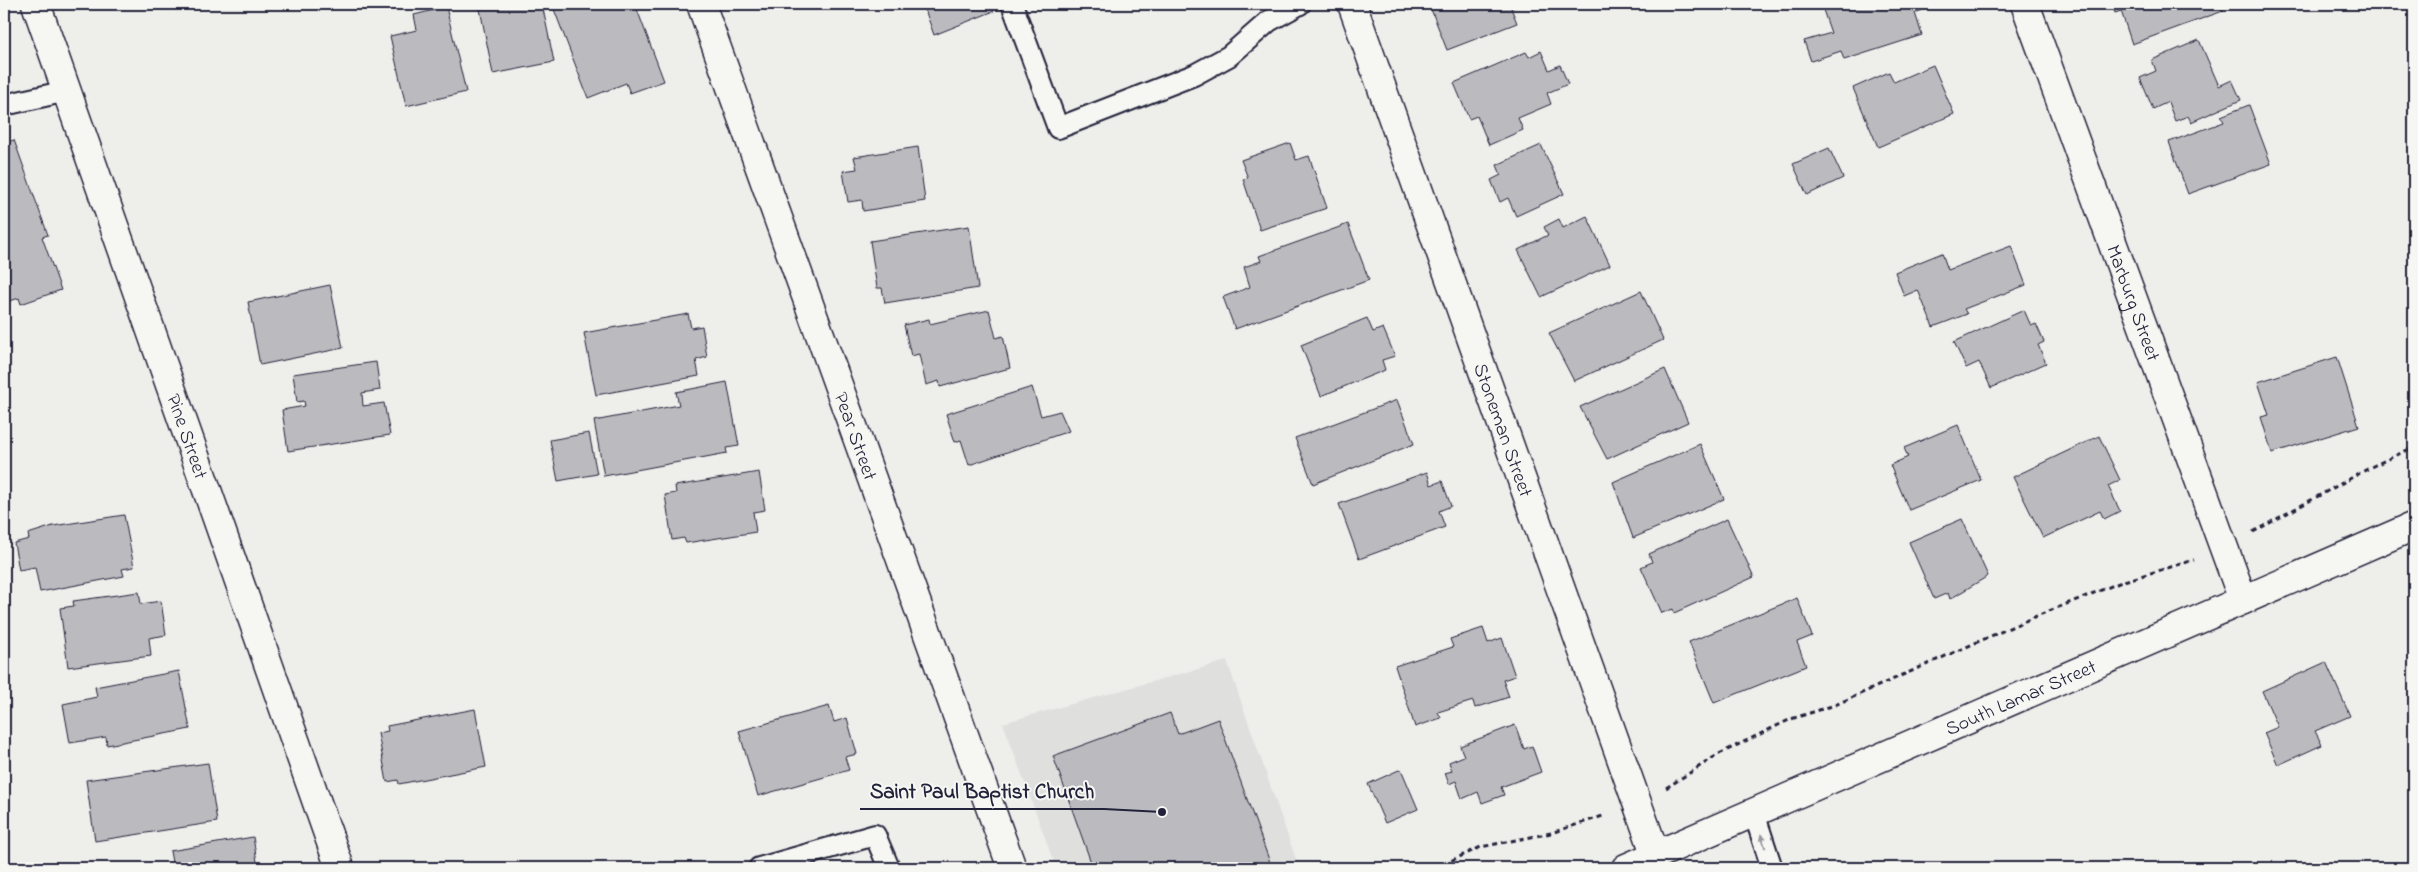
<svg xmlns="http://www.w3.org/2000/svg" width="2418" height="872" font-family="'Indie Flower',sans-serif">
	<rect width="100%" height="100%" fill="#eeeeeb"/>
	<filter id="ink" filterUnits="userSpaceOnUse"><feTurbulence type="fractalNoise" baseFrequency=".02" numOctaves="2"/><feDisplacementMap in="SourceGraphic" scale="10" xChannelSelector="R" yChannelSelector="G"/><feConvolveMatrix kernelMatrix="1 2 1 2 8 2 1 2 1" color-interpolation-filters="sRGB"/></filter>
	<g filter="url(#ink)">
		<path fill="#dfdfde" d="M1227 661 1299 868H1056L1003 723Z"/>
		<path fill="#bbbbbf" stroke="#22223b" d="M479 4H542L554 62 493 74Z
			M552 4H635L664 81 630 93 626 83 588 98Z
			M923 4H990L994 11 934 35Z
			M1429 4H1522L1511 8 1517 23 1447 50Z
			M1821 4H1923L1925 9 1915 13 1922 35 1844 60 1841 51 1811 61 1804 41 1831 33Z
			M2112 4H2220L2223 11 2132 44 2121 11 2115 13Z
			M446 7 466 92 406 106 390 36 417 30 414 15Z
			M2199 40 2219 86 2232 80 2241 100 2191 122 2188 116 2175 121 2168 102 2153 109 2140 78 2156 71 2152 60Z
			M1541 51 1549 70 1560 65 1568 84 1547 93 1551 104 1518 118 1523 130 1489 145 1477 116 1469 119 1454 83 1526 52 1529 57Z
			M1933 65 1954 114 1878 147 1853 88 1889 72 1894 82Z
			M2249 105 2271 164 2188 194 2169 142 2224 122 2221 116Z
			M14 140 48 235 42 237 61 290 21 304 19 298 4 303V143Z
			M1290 143 1296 160 1309 156 1327 208 1260 230 1243 179 1248 178 1241 160Z
			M1541 145 1564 194 1516 216 1508 198 1500 202 1491 180 1501 175 1497 165Z
			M918 147 925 201 863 211 862 200 848 202 843 171 857 169 854 157Z
			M1829 148 1843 178 1807 195 1793 164Z
			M1587 216 1610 265 1541 297 1518 250 1548 235 1544 227 1559 219 1563 228Z
			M1348 224 1369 280 1235 329 1223 297 1250 287 1244 267 1261 261 1259 256Z
			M969 226 978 288 885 303 882 288H877L870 241Z
			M2011 246 2026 285 1964 309 1967 314 1933 327 1918 290 1904 296 1895 272 1942 253 1948 270Z
			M330 285 343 348 260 365 248 302Z
			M1641 291 1663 340 1574 381 1549 333Z
			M989 310 996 338 1003 336 1010 368 940 387 939 381 926 385 919 354 911 356 904 325 929 319 930 324Z
			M2024 310 2031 326 2036 324 2044 342 2038 345 2046 363 1991 388 1979 362 1966 368 1954 342Z
			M688 314 691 328 702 326 707 357 696 360 699 376 596 395 584 333Z
			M1367 318 1373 332 1383 328 1395 356 1382 360 1385 370 1321 396 1301 345Z
			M2337 357 2359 426 2272 453 2261 417 2269 415 2258 382Z
			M376 362 380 390 362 393 363 406 384 403 390 435 288 451 282 410 305 406 304 401 297 402 293 374Z
			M1665 369 1688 422 1607 459 1580 407Z
			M727 382 739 446 726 448 727 453 604 476 594 421 679 405 676 392Z
			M1032 387 1041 416 1060 411 1069 431 969 465 961 440 955 442 946 414Z
			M1397 400 1414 444 1313 484 1295 438Z
			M1958 425 1981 480 1909 510 1890 465 1908 457 1904 448Z
			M589 433 597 474 558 481 550 440Z
			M2099 436 2120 480 2108 486 2120 511 2104 519 2100 511 2043 538 2013 477Z
			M1700 444 1724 499 1633 538 1613 482Z
			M759 472 765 510 753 512 756 532 686 543 684 538 672 540 665 495 676 493 675 486Z
			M1427 472 1431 485 1442 481 1451 506 1439 511 1445 527 1359 559 1339 504Z
			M124 515 134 567 122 569 124 576 40 592 35 567 19 570 14 543 29 539 28 534 53 526Z
			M1727 519 1754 577 1674 613 1673 609 1662 613 1641 567 1652 562 1649 554Z
			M1962 519 1988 576 1950 599 1948 593 1934 599 1909 542Z
			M139 592 141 604 161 601 166 635 149 638 151 656 68 667 60 608 74 606 73 601Z
			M1797 598 1812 636 1797 642 1806 666 1714 703 1689 642Z
			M1483 628 1488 643 1502 638 1515 676 1503 680 1509 697 1475 708 1473 701 1438 712 1441 718 1415 727 1395 666 1453 647 1450 639Z
			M2326 662 2350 716 2315 731 2322 745 2278 765 2264 733 2278 727 2262 691Z
			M179 671 190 729 107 745 106 737 70 743 63 704 97 697 95 687Z
			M829 706 834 722 847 718 857 754 845 757 849 770 758 796 739 731Z
			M475 709 486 767 399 784 398 780 387 782 378 733 388 731 387 726Z
			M1170 713 1178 734 1218 719 1272 868H1093L1053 756Z
			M1515 725 1524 749 1532 746 1541 772 1501 787 1504 795 1482 803 1478 792 1462 799 1456 781 1449 784 1445 773 1452 771 1449 762 1464 756 1460 746Z
			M208 763 217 822 95 841 86 780Z
			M1401 769 1418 809 1385 823 1368 784Z
			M253 837 258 868H173L170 851Z"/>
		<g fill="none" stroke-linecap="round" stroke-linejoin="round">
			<defs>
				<path id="lane" d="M1012 4 1058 128 1194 75 1229 56 1269 21 1300 4
					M4 105 67 91
					M1754 813 1772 868
					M759 868 875 835 889 868"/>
				<g id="street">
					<path id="s1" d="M701 4 1012 868"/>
					<path id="s2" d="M1352 4 1656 856"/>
					<path id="s3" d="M2025 4 2243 600"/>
				</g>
				<g id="secondary">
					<path id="s4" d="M36 4 340 868"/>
					<path id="s5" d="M1626 868 2414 526"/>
				</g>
			</defs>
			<use href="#lane" stroke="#22223b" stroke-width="24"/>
			<use href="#street" stroke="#22223b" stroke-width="31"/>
			<use href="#secondary" stroke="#22223b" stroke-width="31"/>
			<path stroke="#22223b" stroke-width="3" stroke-dasharray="5 4" stroke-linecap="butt" d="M2253 532 2373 466 2414 447
				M1666 788 1719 754 1791 719 1835 705 2034 617 2124 581 2194 560
				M1435 868 1481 847 1551 833 1606 815"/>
			<use href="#lane" stroke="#f6f6f2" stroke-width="20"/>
			<use href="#street" stroke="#f6f6f2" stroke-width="28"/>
			<use href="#secondary" stroke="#f6f6f2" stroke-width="28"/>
		</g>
		<defs><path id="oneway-solid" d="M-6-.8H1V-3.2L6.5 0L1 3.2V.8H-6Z" transform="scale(1.25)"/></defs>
		<use fill="#9797a0" href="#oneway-solid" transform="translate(1763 841) rotate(-108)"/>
	</g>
	<g text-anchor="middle" stroke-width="4" stroke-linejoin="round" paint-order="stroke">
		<g font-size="20" fill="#22223b" stroke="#f6f6f2">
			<text dy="7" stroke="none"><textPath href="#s3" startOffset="318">Marburg Street</textPath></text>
			<text dy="7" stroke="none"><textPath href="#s2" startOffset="452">Stoneman Street</textPath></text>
			<text dy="7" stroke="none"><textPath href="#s4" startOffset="458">Pine Street</textPath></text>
			<text dy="7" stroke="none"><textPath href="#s1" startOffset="459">Pear Street</textPath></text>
			<text dy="7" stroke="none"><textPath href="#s5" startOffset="430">South Lamar Street</textPath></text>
		</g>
	</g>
	<path fill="none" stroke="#22223b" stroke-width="2" d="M1162 812L1104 809H860"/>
	<circle fill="#22223b" stroke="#f6f6f2" stroke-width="2" cx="1162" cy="812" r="5"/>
	<g font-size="21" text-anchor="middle" font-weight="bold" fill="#22223b" stroke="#f6f6f2" stroke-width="4" stroke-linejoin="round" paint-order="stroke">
		<text x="982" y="798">Saint Paul Baptist Church</text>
	</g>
	<rect width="2418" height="872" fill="none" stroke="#f6f6f2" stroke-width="20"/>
	<rect x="10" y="10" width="2398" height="852" fill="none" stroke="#22223b" stroke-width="2" filter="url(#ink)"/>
</svg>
